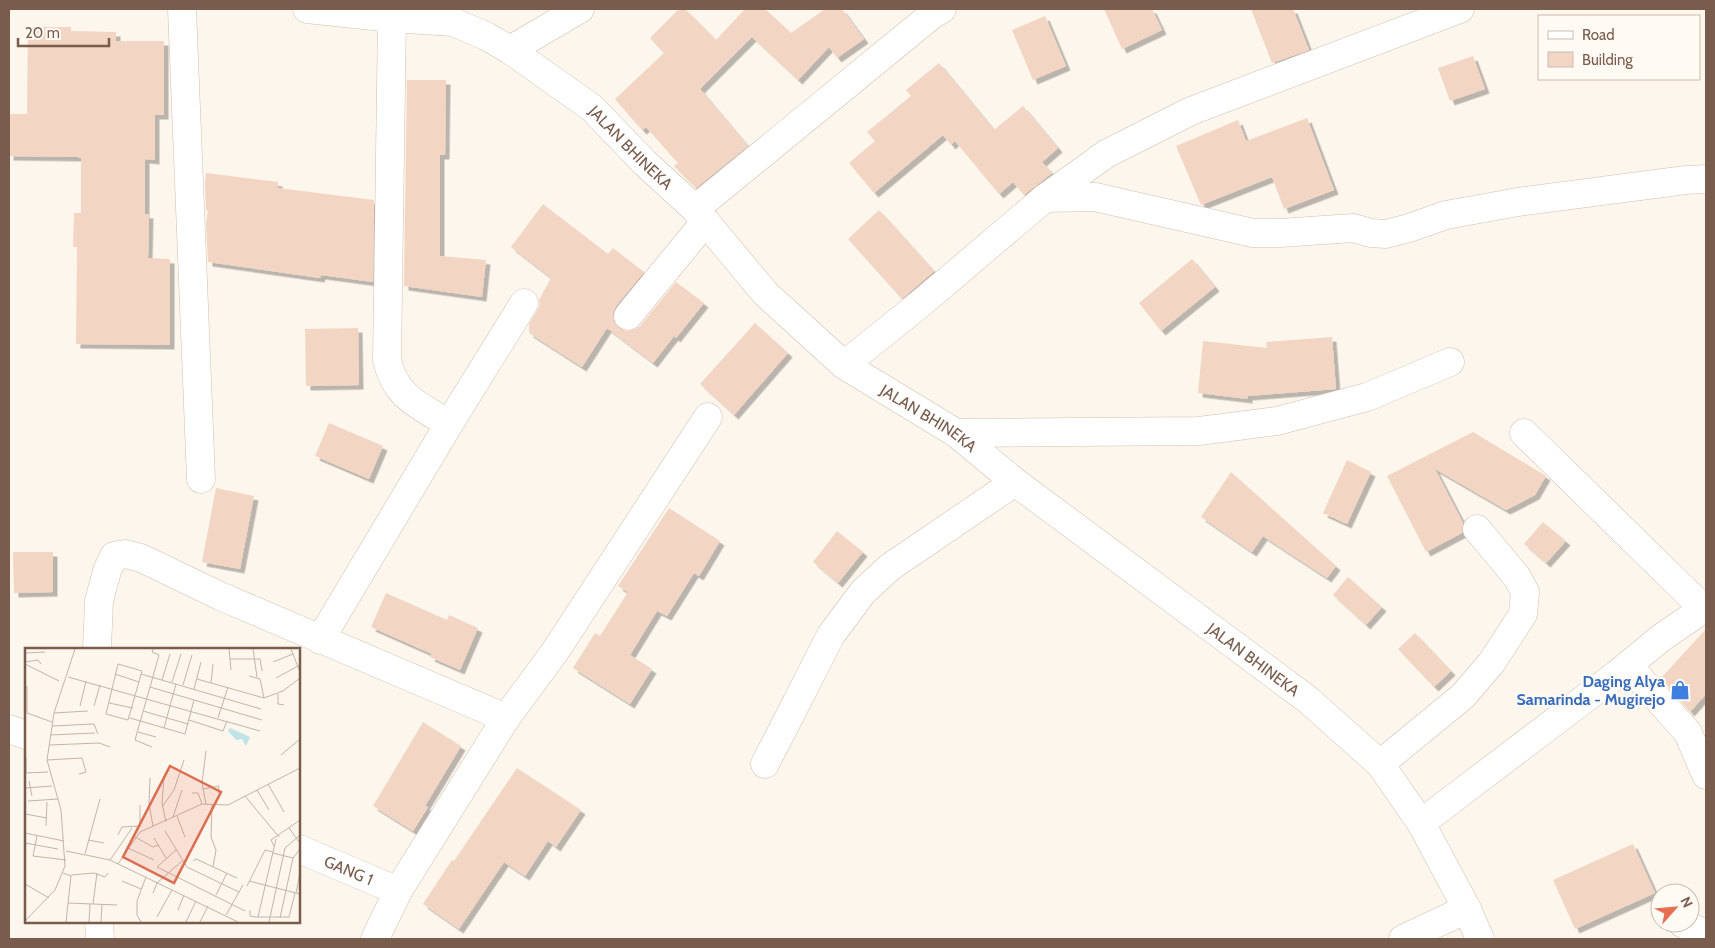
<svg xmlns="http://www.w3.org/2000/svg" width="1715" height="948" font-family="Cabin,sans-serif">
	<defs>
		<filter id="shadow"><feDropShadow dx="4.5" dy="4.5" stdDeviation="0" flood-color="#0004"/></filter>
	</defs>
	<rect width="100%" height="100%" fill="#fdf6ec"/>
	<path fill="#f3d5c3" filter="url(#shadow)" d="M679 9H685L716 40 745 9H765L791 33 825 9H842L864 39 837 58 829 47 798 80 752 37 700 89 748 146 696 188 674 166 678 163 646 127 642 130 615 99 664 53 650 38Z
		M1104 9H1152L1162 30 1122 49Z
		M1251 9H1293L1309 50 1272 63Z
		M1045 16 1066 66 1033 80 1012 30Z
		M28 27H71V31L116 32V41H164V115H155V160L145 159V214H149L148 258 170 259V345L76 344 77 247H73L74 213H81V158H78V157L9 156V114H27Z
		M1473 56 1485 89 1450 101 1438 68Z
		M939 63 994 130 1023 106 1058 148 1042 162 1052 173 1024 195 1013 182 999 194 955 141 951 145 943 135 874 193 849 163 875 141 867 132 911 96 906 90Z
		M407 80H446L445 155H440V256L486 260 482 297 404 286Z
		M1307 118 1334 190 1284 209 1272 177 1201 205 1176 146 1238 120 1246 141Z
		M206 173 278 182V188L374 200 373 282 321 275 320 278 208 262 206 222 208 211 206 210 205 184Z
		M543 204 608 254 613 248 644 272 616 306 613 313 614 322 619 328 626 331 634 330 640 326 676 282 704 303 676 338 674 336 653 363 607 328 582 367 529 333V324L537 311 540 304 539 300 551 278 511 247Z
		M879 210 934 271 902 299 848 239Z
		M1192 259 1215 287 1161 331 1139 303Z
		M755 323 788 353 734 415 700 384Z
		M358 328 359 385 306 386 305 329Z
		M1332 337 1336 389 1248 396V399L1198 393 1203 341 1267 348 1266 342Z
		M329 423 383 446 369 479 315 456Z
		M1473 432 1546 476 1535 495 1506 510 1435 469 1463 523 1462 533 1426 552 1387 476Z
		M1347 460 1371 472 1347 524 1323 513Z
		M1231 472 1336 566 1327 578 1263 536 1252 552 1201 517Z
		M216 488 254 496 240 569 202 562Z
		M669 508 720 541 699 576 694 573 667 616 657 611 630 655 652 669 630 704 573 668 595 633 600 636 628 592 618 586Z
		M1543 522 1566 541 1546 563 1524 544Z
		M837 531 863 552 838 583 813 562Z
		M13 552H53V592L14 593Z
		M1348 577 1382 607 1366 625 1333 595Z
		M386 593 447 620 449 615 478 628 460 670 430 657 432 654 371 627Z
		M1706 629V694L1690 712 1661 678Z
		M1415 633 1451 671 1434 687 1398 649Z
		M423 722 461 746 425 806 428 807 413 831 373 806Z
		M517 768 581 810 556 847 548 841 525 876 504 862 459 929 423 904 452 860 454 861Z
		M1633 844 1655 893 1575 929 1553 880Z"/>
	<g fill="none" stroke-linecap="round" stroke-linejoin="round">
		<defs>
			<g id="minor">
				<path d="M182 9 201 479"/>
				<path id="s1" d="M307 9 392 18 453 22 486 36 510 50 592 108 645 163 695 209 765 293 844 365 956 433 1015 482 1307 699 1380 764 1421 823 1467 909 1480 939"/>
				<path d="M392 18 387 360C395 397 419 405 449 424"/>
				<path d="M510 50 580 9"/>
				<path d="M1045 198 1095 197 1253 233H1280L1353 228 1371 233 1386 234 1409 228 1446 215 1518 202 1686 180 1706 179"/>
				<path d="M695 209 932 15 942 9"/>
				<path d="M628 316 705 222"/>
				<path d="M844 365 920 304 1045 198 1106 154 1191 111 1460 9"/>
				<path d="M956 433 1199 431 1277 421 1367 397 1450 362"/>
				<path d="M1524 433 1703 608"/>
				<path d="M320 640 449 424 524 303"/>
				<path d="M97 649 99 601 107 571 114 556 125 554 141 558 220 596 506 718"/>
				<path d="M1628 665 1688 733 1706 775"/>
				<path d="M9 729 26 735"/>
				<path d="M765 764 831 635 863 592 890 567 1015 482"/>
				<path d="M1380 764 1463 696 1492 662 1523 614 1525 592 1517 577 1477 529"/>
				<path d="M1421 823 1616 675 1661 638 1706 607"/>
				<path id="s2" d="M299 849 398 891"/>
				<path d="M99 922 100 939"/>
				<path d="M1682 923 1706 934"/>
				<path d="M375 939 398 891 506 718 554 653 708 417"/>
				<path d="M1403 939 1467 909"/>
			</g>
		</defs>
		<use href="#minor" stroke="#d1beb0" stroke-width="29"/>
		<use href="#minor" stroke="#fff" stroke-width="28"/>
	</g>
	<defs>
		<symbol id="shop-bare" viewBox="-9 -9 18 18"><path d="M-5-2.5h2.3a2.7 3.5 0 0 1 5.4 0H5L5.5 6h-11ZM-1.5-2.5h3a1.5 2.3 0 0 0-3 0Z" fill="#3f7fe0" stroke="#fffaf3" stroke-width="2.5" paint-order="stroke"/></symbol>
	</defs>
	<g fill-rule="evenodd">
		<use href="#shop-bare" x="1666" y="676" width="28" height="28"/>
	</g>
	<g text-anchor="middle" stroke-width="4.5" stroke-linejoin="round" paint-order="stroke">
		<g font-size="16" fill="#7a5c4d" stroke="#fffaf3">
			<text dy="6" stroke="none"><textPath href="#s1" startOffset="366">JALAN BHINEKA</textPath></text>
			<text dy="6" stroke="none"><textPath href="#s1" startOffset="771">JALAN BHINEKA</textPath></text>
			<text dy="6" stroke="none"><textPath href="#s1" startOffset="1176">JALAN BHINEKA</textPath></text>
			<text dy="6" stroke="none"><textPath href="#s2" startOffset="54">GANG 1</textPath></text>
		</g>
		<g font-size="16" font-weight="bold" fill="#366cbe" stroke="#fffaf3" text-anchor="end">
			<text x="1665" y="687">Daging Alya<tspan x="1665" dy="18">Samarinda - Mugirejo</tspan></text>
		</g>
	</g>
	<g transform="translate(25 648)">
		<rect width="275" height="275" fill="#fdf6ec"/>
		<path d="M205 80 225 89 221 98 217 91 211 92 203 83Z" fill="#bfe3e8"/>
		<path fill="none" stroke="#c5b3a7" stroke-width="1" d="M204 1 206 22M228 1 232 29M266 1 275 24M0 5 20 4M205 11H235L237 23M0 14 13 12 16 16M248 14 268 6M0 16 34 33M93 16 117 23 103 72 81 66ZM90 26 114 34M116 26 236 61M224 28 235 31 239 50M43 29 235 83M251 30 275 17M172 31 239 50 258 43 275 30M137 32 145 6M147 34 156 6M186 35 188 16M158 37 167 7M2 38V65L27 74M125 39 134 7 127 4 128 1M169 41 176 14M253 46V56L259 57M84 55 108 60M55 58 61 33M69 58 75 37M118 63 163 76M29 65 63 63M105 70 160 86 169 52M193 70 203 39M164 72 198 83 202 73M27 78 69 76 73 86M139 80 151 36M113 84 131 89M25 87 70 85M24 97 74 95 85 99M127 99 110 92 125 39 237 72M181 103 177 135 181 156M256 107 275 91M22 112 57 110 61 124 54 126M0 125 23 124M1 125V109M139 129 137 155 141 174M125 130 124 156 128 178M4 133 7 148M243 136 259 164M0 140 27 138M178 141 194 138 193 145M232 142 244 162M167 145H173L177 156M220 148 254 189M3 153 33 151M187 156 186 189 191 202 188 219M137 159 149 142 159 112M0 166 22 170M152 168 160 189M148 169 157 142M21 178 22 154M115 179V157M264 180 275 195M140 183 162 219 214 244M0 185 39 193M93 187 97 179 115 178M110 189 128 199 133 197M129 190 141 210M63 192 79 195M0 195 33 201M249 198 246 192 275 172M103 200 129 212M151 202 132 219 220 263M41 203 85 212 213 274M248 205 268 210M60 206 75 151M8 208 41 212M8 208 12 188M85 212 107 180M168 213 171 211 212 230M93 216 115 184 177 156 203 157 275 120M38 225 46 228 41 274M46 227 69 225 80 229 83 225M97 233 116 241M224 233 275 246M0 236 24 250M222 238 240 202 248 204M128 245 132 235 157 213M271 245 275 225M191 247 202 225M43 255 92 257M68 256 72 225M153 262 159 247M225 262V268L231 269H264L270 245M201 267 218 237M132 269 147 242M233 269 251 191M255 270 268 210 275 201M0 273 30 242 40 218 36 162 22 112 29 65 50 1M64 274 65 256M76 274 77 257M116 274 112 267V253L121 229M161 274 171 253M175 274 183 258M244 274 260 200 275 187"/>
		<path fill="#dc6d51" fill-opacity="0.15" stroke="#dc6d51" stroke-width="2.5" d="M145 118 196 144 149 235 98 209Z"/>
		<rect width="275" height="275" fill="none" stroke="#7a5c4d" stroke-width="2.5"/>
	</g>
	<rect width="1715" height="948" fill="none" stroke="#7a5c4d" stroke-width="20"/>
	<rect x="1538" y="15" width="162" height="65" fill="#fffaf3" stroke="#cabbb1"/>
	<rect x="1548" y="31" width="25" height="8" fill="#ffffff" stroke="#cabbb1"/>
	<text x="1582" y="40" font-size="15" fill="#7a5c4d">Road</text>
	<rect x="1548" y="52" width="25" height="15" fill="#f3d5c3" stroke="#cabbb1"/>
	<text x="1582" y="65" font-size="15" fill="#7a5c4d">Building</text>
	<g transform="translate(1675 908) rotate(63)"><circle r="24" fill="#fffaf3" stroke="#cabbb1"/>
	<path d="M0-4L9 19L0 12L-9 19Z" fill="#e76f51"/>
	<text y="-8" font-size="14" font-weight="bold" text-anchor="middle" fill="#7a5c4d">N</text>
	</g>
	<path d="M18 38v8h91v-8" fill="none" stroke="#7a5c4d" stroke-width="2.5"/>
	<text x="25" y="38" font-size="15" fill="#7a5c4d" stroke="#fffaf3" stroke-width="4" paint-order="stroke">20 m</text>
</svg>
